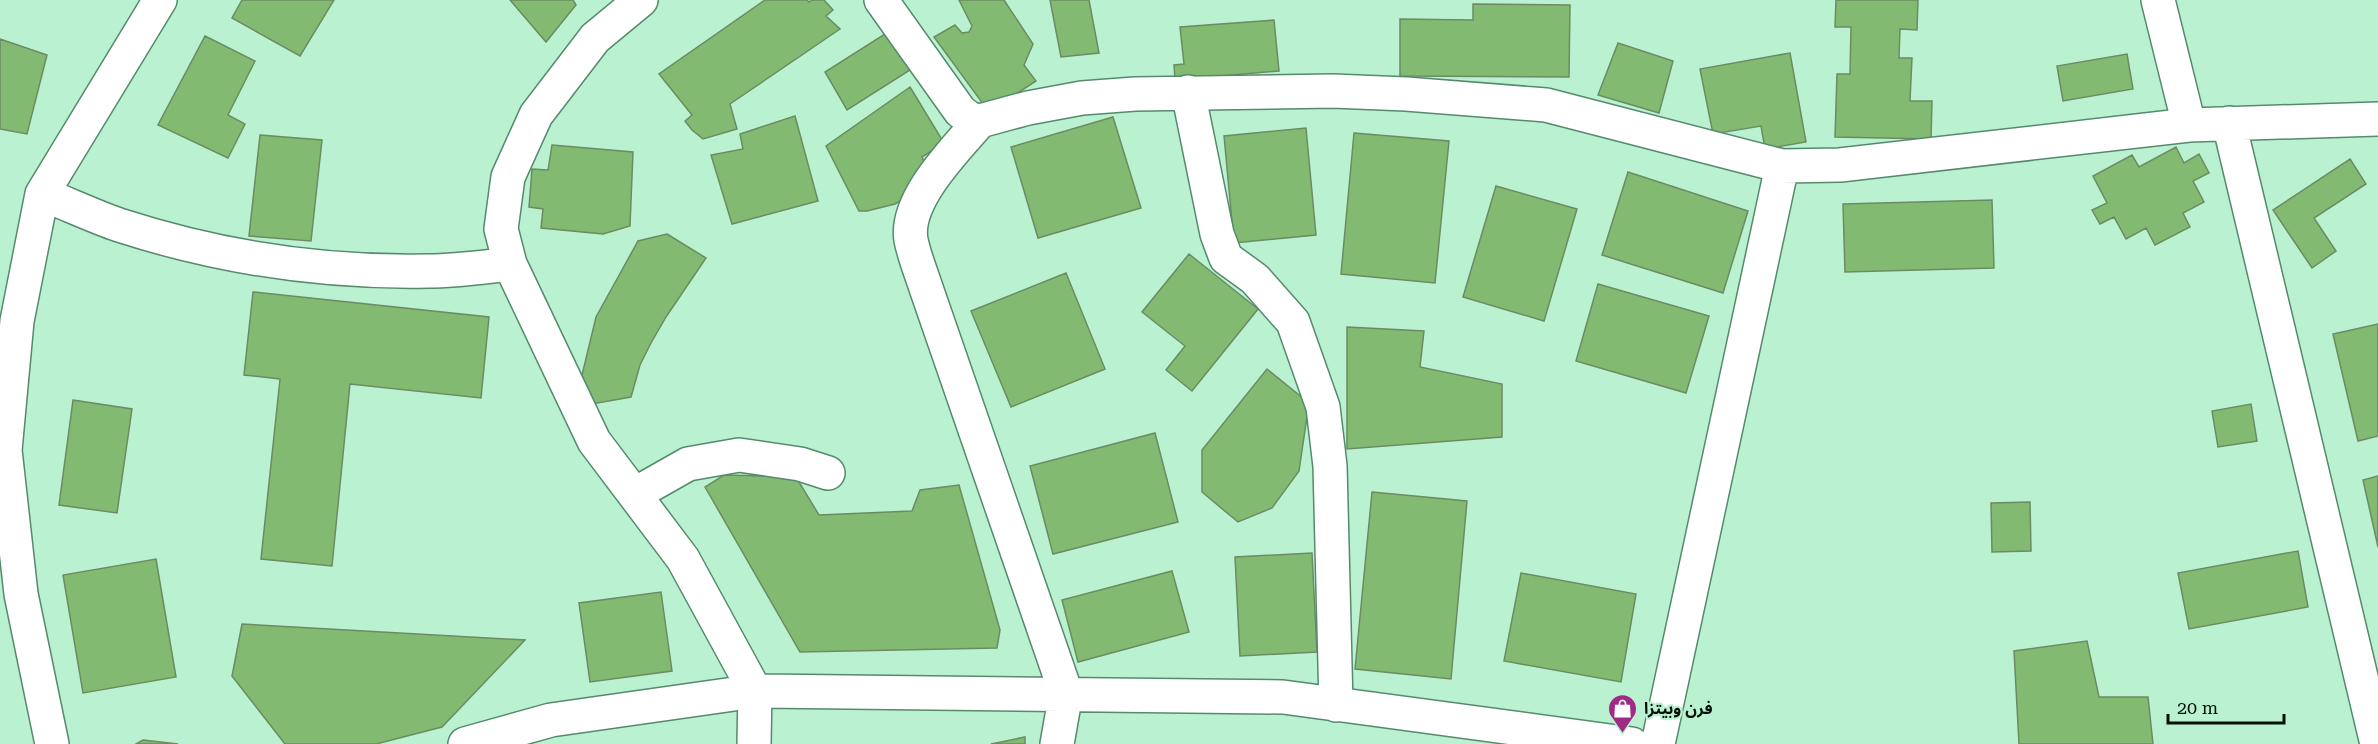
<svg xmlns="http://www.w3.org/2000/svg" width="2378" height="744" font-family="'Roboto Serif','Noto Sans Arabic',serif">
	<rect width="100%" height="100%" fill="#baf2d1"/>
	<path fill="#82ba72" stroke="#6b8c62" stroke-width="1.5" d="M242 0H334L300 56 232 18Z
		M510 0H573L576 5 546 42Z
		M765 0H807L809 2 812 0H824L833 10 826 16 840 29 730 104 737 129 703 139 692 130 685 121 692 115 659 74Z
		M959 0H1004L1033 44 1024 65 1036 81 989 112 934 37 955 25 962 33 969 32 972 26Z
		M1050 0H1089L1099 53 1061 57Z
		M1836 0H1918L1917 30 1900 29 1899 58H1912L1910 101H1932L1931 139 1835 137 1837 74H1850L1851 27H1835Z
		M1473 4 1570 5 1569 77 1400 76V19L1473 20Z
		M1274 20 1279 71 1175 80 1174 65 1184 64 1180 27Z
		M888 32 910 70 847 110 825 72Z
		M205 36 255 61 228 115 245 124 228 158 158 125Z
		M0 39 47 55 27 134 0 129Z
		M1618 43 1673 61 1659 113 1598 95Z
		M1790 53 1806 142 1765 149 1761 126 1713 134 1700 69Z
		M2127 54 2133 89 2063 101 2057 66Z
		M910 87 944 143 922 157 927 167 905 198 895 204 867 211H859L826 146Z
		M795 116 818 201 732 224 711 155 743 149 740 134Z
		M1113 117 1141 208 1038 238 1011 147Z
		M1306 128 1316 235 1234 243 1224 136Z
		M1354 133 1449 141 1435 283 1341 274Z
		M260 135 322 140 311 241 249 236Z
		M552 145 633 152 630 226 603 234 541 228 543 209 529 207 532 169 548 170Z
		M2176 147 2184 163 2199 154 2209 173 2193 181 2204 202 2183 213 2190 227 2155 245 2146 228 2126 239 2114 217 2100 224 2092 210 2107 203 2093 176 2132 155 2139 167Z
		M2350 159 2366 184 2314 218 2336 251 2312 268 2273 210Z
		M1628 172 1748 211 1723 293 1602 255Z
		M1496 186 1577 209 1544 321 1463 297Z
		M1992 200 1994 268 1845 272 1843 204Z
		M667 234 706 258 666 317 651 343 640 365 631 397 592 404 582 375 596 317 638 241Z
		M1189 254 1258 309 1192 391 1166 370 1185 346 1142 312Z
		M1066 273 1105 369 1011 407 971 311Z
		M1598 284 1709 316 1686 393 1576 361Z
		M253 292 489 317 481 398 350 384 332 566 261 559 280 379 244 375Z
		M2378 324V436L2358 441 2333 334Z
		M1347 327 1424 331 1420 367 1502 384V437L1347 449Z
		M1267 369 1309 403 1299 471 1272 508 1238 522 1202 492V450Z
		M73 400 132 409 117 513 59 505Z
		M2251 404 2257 441 2218 447 2212 411Z
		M1155 433 1178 522 1053 554 1030 466Z
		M724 475 796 477 819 515 912 511 920 490 959 485 1000 630 997 648 800 652 705 487Z
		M2378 476V547L2363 480Z
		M1372 492 1467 501 1451 679 1355 669Z
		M2030 502 2031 551 1992 552 1991 503Z
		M2298 551 2308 607 2189 629 2178 573Z
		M1312 553 1317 652 1240 656 1235 557Z
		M156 559 176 677 83 693 63 575Z
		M1172 571 1189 632 1078 662 1062 600Z
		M1521 573 1636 594 1621 682 1504 661Z
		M661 592 672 671 590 682 579 603Z
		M242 624 525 640 442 727 376 744H285L232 676Z
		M2087 641 2099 697H2148L2153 744H2019L2014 651Z
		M1025 737V744H991Z
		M143 740 178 744H136Z"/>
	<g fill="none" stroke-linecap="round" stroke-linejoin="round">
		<defs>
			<path id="minor" d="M641 0 595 38 536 115 508 177 501 229 510 264 594 441 683 559 755 691 754 744
				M881 0 960 111 970 119 980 121 1028 108 1082 98 1135 94 1333 91 1406 94 1546 105 1782 166 1840 165 2189 125 2378 119
				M2158 0 2189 125
				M1188 92 1217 234 1226 258 1255 279 1293 322 1323 407 1330 466 1336 705
				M980 121C956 149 904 200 911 240 914 255 920 270 925 285L1066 693 1057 744
				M2229 123 2377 744
				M42 194C68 204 93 216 119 225 221 258 321 273 428 271 456 271 483 267 510 264
				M635 494 688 464 739 455 800 464 828 473
				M52 744 21 594 5 450 17 321 42 194 160 0
				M465 744 551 720 755 691 1283 697 1632 744
				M1658 744 1782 166"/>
		</defs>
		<use href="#minor" stroke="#558a6d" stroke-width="36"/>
		<use href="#minor" stroke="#fff" stroke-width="33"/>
	</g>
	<defs>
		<symbol id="shop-pin" viewBox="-11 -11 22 30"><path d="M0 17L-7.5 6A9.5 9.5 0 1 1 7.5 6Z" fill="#a02b85" stroke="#baf2d1"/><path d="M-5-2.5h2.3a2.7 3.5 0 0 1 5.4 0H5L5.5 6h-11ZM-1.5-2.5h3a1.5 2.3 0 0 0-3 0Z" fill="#fff"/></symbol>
	</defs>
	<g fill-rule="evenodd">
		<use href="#shop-pin" x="1606" y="692" width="33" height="45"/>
	</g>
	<g text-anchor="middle" stroke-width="4.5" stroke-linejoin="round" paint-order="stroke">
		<g font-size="16" font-weight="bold" fill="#001006" stroke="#baf2d1" text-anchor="start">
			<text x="1644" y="714">فرن وبيتزا</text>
		</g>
	</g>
	<path d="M2168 714v9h116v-9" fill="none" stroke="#001006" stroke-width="3"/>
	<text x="2177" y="714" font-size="18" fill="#001006" stroke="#baf2d1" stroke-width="4.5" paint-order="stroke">20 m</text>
</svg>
